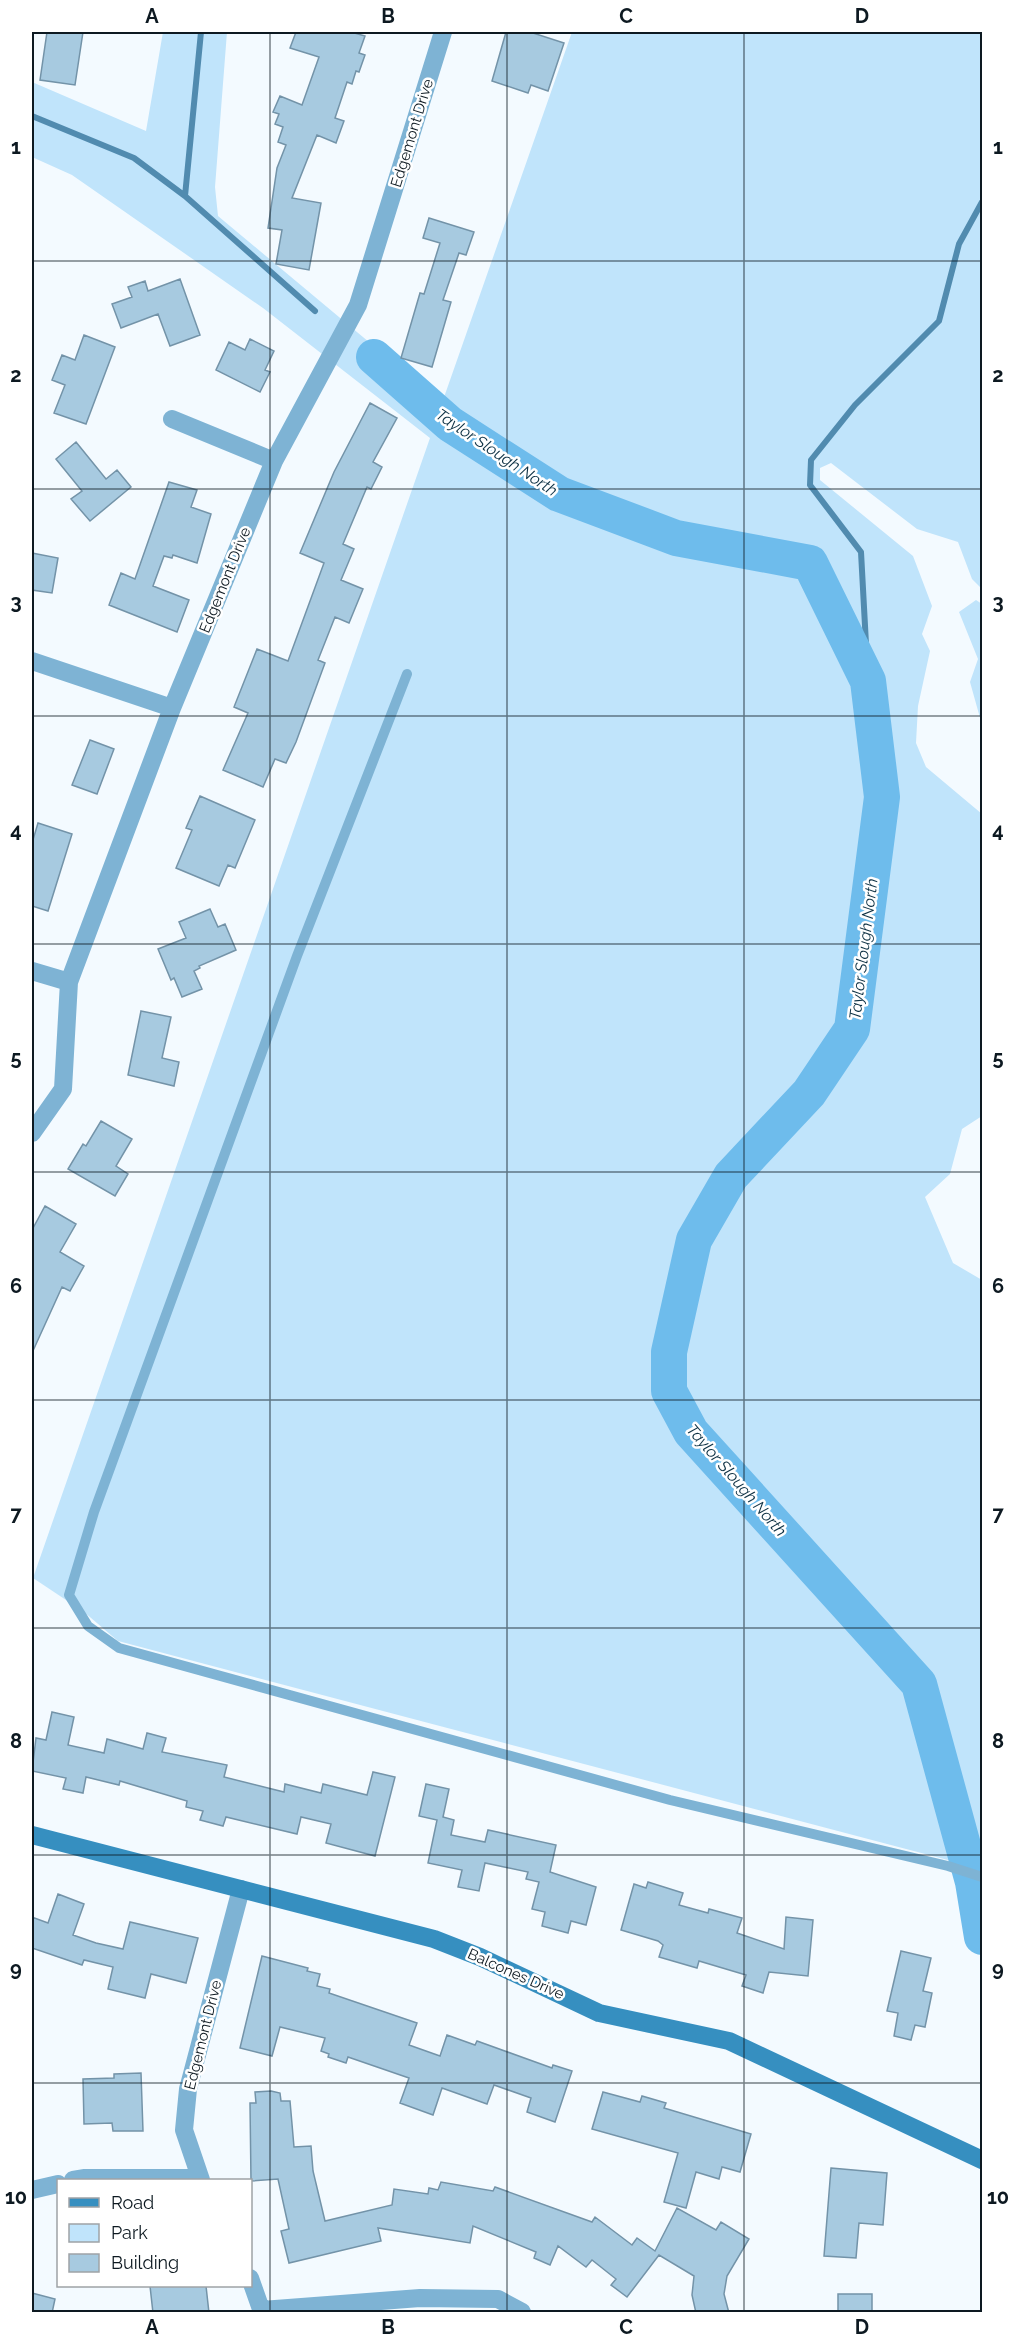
<svg xmlns="http://www.w3.org/2000/svg" width="1014" height="2344" font-family="Raleway,sans-serif">
	<rect width="100%" height="100%" fill="#f3faff"/>
	<path fill="#c0e4fb" d="M163 32H227L215 187 218 216 442 403 572 32H982V589L972 579 958 542 917 529 831 463 820 468V480L913 556 932 606 922 634 930 651 918 706 916 743 926 767 982 814V1116L962 1129 950 1174 925 1197 953 1263 982 1280V1869L118 1641 84 1612 33 1578 430 438 263 308 72 175 32 157V82L146 131Z
		M976 600 982 604V725L970 682 978 659 959 612Z"/>
	<g fill="none" stroke-linecap="round" stroke-linejoin="round">
		<path stroke="#518baf" stroke-width="6" d="M201 32 185 196 315 311
			M32 116 134 158 185 196
			M868 681 861 552 810 485 811 460 855 405 939 321 959 244 982 202"/>
		<path stroke="#6ebcec" stroke-width="36" d="M374 357 450 424 559 494 676 538 810 563 868 681 882 797 852 1029 809 1093 731 1176 694 1240 669 1352V1391L691 1432 919 1684 973 1882 982 1937"/>
	</g>
	<path fill="#a7cae0" stroke="#7393a8" stroke-width="1.5" d="M47 32H83L75 85 40 80Z
		M296 32H351L365 36 359 53 365 55 359 72 356 71 352 84 347 82 335 118 344 121 336 143 317 135 292 198 321 203 309 270 276 264 282 230 268 228 277 168 286 145 278 142 283 127 275 124 279 114 273 112 280 96 302 105 319 57 290 48Z
		M506 32H530L564 43 548 91 531 85 528 93 492 81Z
		M429 218 474 232 466 255 459 253 443 300 451 302 432 367 401 358 420 293 424 294 440 243 423 238Z
		M180 279 200 335 170 346 158 314 121 328 112 304 132 297 128 287 145 281 148 291Z
		M84 335 115 347 86 424 54 413 65 385 52 380 62 355 75 360Z
		M250 339 274 351 265 370 270 372 260 392 216 370 229 342 245 350Z
		M370 403 397 418 373 462 382 467 371 489 367 487 343 544 354 549 341 580 363 589 349 623 335 617 318 660 325 663 296 742 286 763 275 759 263 787 223 770 248 713 234 707 257 649 288 661 324 563 300 553 334 472Z
		M76 442 106 479 117 470 131 487 90 521 71 499 82 491 56 459Z
		M169 482 197 490 191 507 211 514 197 563 173 555 172 558 164 556 153 586 189 600 177 632 109 605 121 573 135 579Z
		M32 553 58 558 52 593 32 590Z
		M90 740 114 749 97 794 72 785Z
		M200 796 255 820 235 868 228 865 219 886 176 868 192 830 186 828Z
		M38 823 72 834 48 911 32 906V843Z
		M210 909 218 927 225 924 236 950 199 966 200 968 194 971 202 989 182 997 174 978 171 980 158 949 186 938 179 922Z
		M141 1011 171 1017 162 1058 179 1062 174 1086 128 1075Z
		M101 1121 132 1139 116 1166 128 1174 115 1196 68 1169 83 1144 86 1146Z
		M45 1206 76 1224 60 1252 84 1266 70 1291 62 1287 32 1353V1230Z
		M52 1712 74 1717 68 1745 104 1753 107 1739 143 1749 147 1733 166 1738 162 1752 227 1765 224 1777 284 1792 285 1784 321 1793 323 1784 367 1795 373 1772 395 1777 375 1856 326 1843 331 1824 301 1817 297 1834 226 1817 223 1826 200 1820 203 1811 186 1807 187 1801 120 1781 119 1785 86 1777 83 1793 63 1789 66 1778 32 1771 36 1738 46 1740Z
		M426 1784 449 1789 443 1817 454 1820 451 1835 485 1842 488 1830 556 1845 550 1872 596 1887 586 1925 571 1921 568 1933 542 1926 545 1912 532 1909 539 1882 526 1879 528 1872 485 1863 479 1891 458 1887 462 1870 428 1863 437 1820 419 1816Z
		M648 1882 683 1893 679 1905 708 1913 709 1909 742 1918 737 1933 784 1949 786 1917 813 1920 808 1976 769 1972 763 1993 742 1986 746 1975 699 1961 697 1968 659 1957 663 1945 658 1941 621 1930 634 1884 646 1888Z
		M58 1894 84 1904 73 1935 96 1943 123 1949 130 1922 198 1938 186 1983 151 1974 145 1998 108 1989 113 1967 84 1960 82 1965 32 1948V1917L48 1923Z
		M901 1951 931 1958 923 1991 932 1993 925 2027 915 2025 911 2040 894 2036 898 2013 887 2011Z
		M262 1956 308 1968 307 1971 320 1974 317 1986 330 1989 329 1993 417 2023 409 2045 440 2056 447 2035 475 2045 477 2041 552 2068 553 2065 572 2071 555 2122 527 2112 531 2098 494 2085 487 2104 442 2088 433 2115 400 2103 409 2078 348 2057 346 2063 328 2057 329 2054 321 2051 325 2038 280 2027 272 2056 240 2048Z
		M141 2073 143 2131H113L112 2123 84 2124 83 2079 114 2078V2074Z
		M271 2091 280 2093 281 2101H290L294 2147 311 2146 313 2171 325 2221 392 2205 394 2189 428 2194 429 2188 438 2190 441 2182 493 2191 495 2187 592 2222 595 2217 632 2245 637 2238 655 2251 677 2208 716 2230 721 2222 749 2239 727 2276 724 2294 729 2313H696L692 2295 694 2276 659 2255 627 2297 611 2285 616 2279 592 2260 586 2267 558 2246 550 2265 534 2258 536 2252 473 2226 470 2243 378 2228 381 2241 289 2263 281 2231 289 2229 278 2179 251 2181 250 2103H256L255 2092Z
		M603 2092 640 2102 642 2096 666 2103 664 2108 751 2134 740 2172 722 2167 719 2179 696 2172 686 2208 664 2202 678 2153 592 2129Z
		M831 2168 887 2173 883 2225 859 2223 856 2258 824 2256Z
		M150 2286H206L209 2313H153Z
		M32 2293 55 2299 52 2313H32Z
		M838 2294H872V2313H838Z"/>
	<g fill="none" stroke-linecap="round" stroke-linejoin="round">
		<path stroke="#7eb3d4" stroke-width="10" d="M407 674 297 956 94 1512 69 1595 88 1626 119 1648 670 1800 948 1866 982 1877"/>
		<path stroke="#7eb3d4" stroke-width="18" d="M172 419 274 461
			M32 661 172 708
			M32 971 69 982
			M32 1133 63 1089 69 982 172 708 274 461 358 305 443 32
			M73 2180 85 2178H200
			M201 2180 184 2130 188 2089 241 1889
			M32 2190 58 2184
			M250 2278 262 2312
			M262 2310 420 2298 498 2299 522 2312"/>
		<path stroke="#368fc0" stroke-width="18" d="M32 1835 434 1939 480 1957 599 2013 729 2041 982 2160"/>
	</g>
	<path fill="none" stroke="#0d1921" stroke-width="1.5" stroke-opacity="0.55" d="M270 32V2312M507 32V2312M744 32V2312M32 261H982M32 489H982M32 716H982M32 944H982M32 1172H982M32 1400H982M32 1628H982M32 1855H982M32 2083H982"/>
	<g text-anchor="middle" stroke-width="5" stroke-linejoin="round" paint-order="stroke">
		<g font-size="15" fill="#0d1921" stroke="#fff">
			<text transform="translate(412 133) rotate(-73)" y="5">Edgemont Drive</text>
			<text transform="translate(225 580) rotate(-68)" y="5">Edgemont Drive</text>
			<text transform="translate(516 1974) rotate(24)" y="5">Balcones Drive</text>
			<text transform="translate(203 2035) rotate(-76)" y="5">Edgemont Drive</text>
		</g>
		<g font-size="16" font-style="italic" fill="#0d3144" stroke="#fff">
			<text transform="translate(497 452) rotate(34)" y="6">Taylor Slough North</text>
			<text transform="translate(863 949) rotate(-83)" y="6">Taylor Slough North</text>
			<text transform="translate(737 1480) rotate(49)" y="6">Taylor Slough North</text>
		</g>
	</g>
	<rect width="1014" height="2344" fill="none" stroke="#ffffff" stroke-width="66"/>
	<rect x="57" y="2179" width="195" height="108" fill="#ffffff" stroke="#9ea3a6" stroke-width="1.5"/>
	<rect x="69" y="2198" width="30" height="9" fill="#368fc0" stroke="#9ea3a6" stroke-width="1.5"/>
	<text x="111" y="2209" font-size="18" fill="#0d1921">Road</text>
	<rect x="69" y="2224" width="30" height="18" fill="#c0e4fb" stroke="#9ea3a6" stroke-width="1.5"/>
	<text x="111" y="2239" font-size="18" fill="#0d1921">Park</text>
	<rect x="69" y="2254" width="30" height="18" fill="#a7cae0" stroke="#9ea3a6" stroke-width="1.5"/>
	<text x="111" y="2269" font-size="18" fill="#0d1921">Building</text>
	<rect x="33" y="33" width="948" height="2278" fill="none" stroke="#0d1921" stroke-width="2"/>
	<g font-size="20" text-anchor="middle" font-weight="bold" fill="#0d1921">
		<text x="152" y="23">A</text>
		<text x="388" y="23">B</text>
		<text x="626" y="23">C</text>
		<text x="862" y="23">D</text>
		<text x="16" y="154">1</text>
		<text x="998" y="154">1</text>
		<text x="16" y="382">2</text>
		<text x="998" y="382">2</text>
		<text x="16" y="609">3</text>
		<text x="998" y="609">3</text>
		<text x="16" y="837">4</text>
		<text x="998" y="837">4</text>
		<text x="16" y="1065">5</text>
		<text x="998" y="1065">5</text>
		<text x="16" y="1293">6</text>
		<text x="998" y="1293">6</text>
		<text x="16" y="1521">7</text>
		<text x="998" y="1521">7</text>
		<text x="16" y="1748">8</text>
		<text x="998" y="1748">8</text>
		<text x="16" y="1976">9</text>
		<text x="998" y="1976">9</text>
		<text x="16" y="2204">10</text>
		<text x="998" y="2204">10</text>
		<text x="152" y="2334">A</text>
		<text x="388" y="2334">B</text>
		<text x="626" y="2334">C</text>
		<text x="862" y="2334">D</text>
	</g>
</svg>
